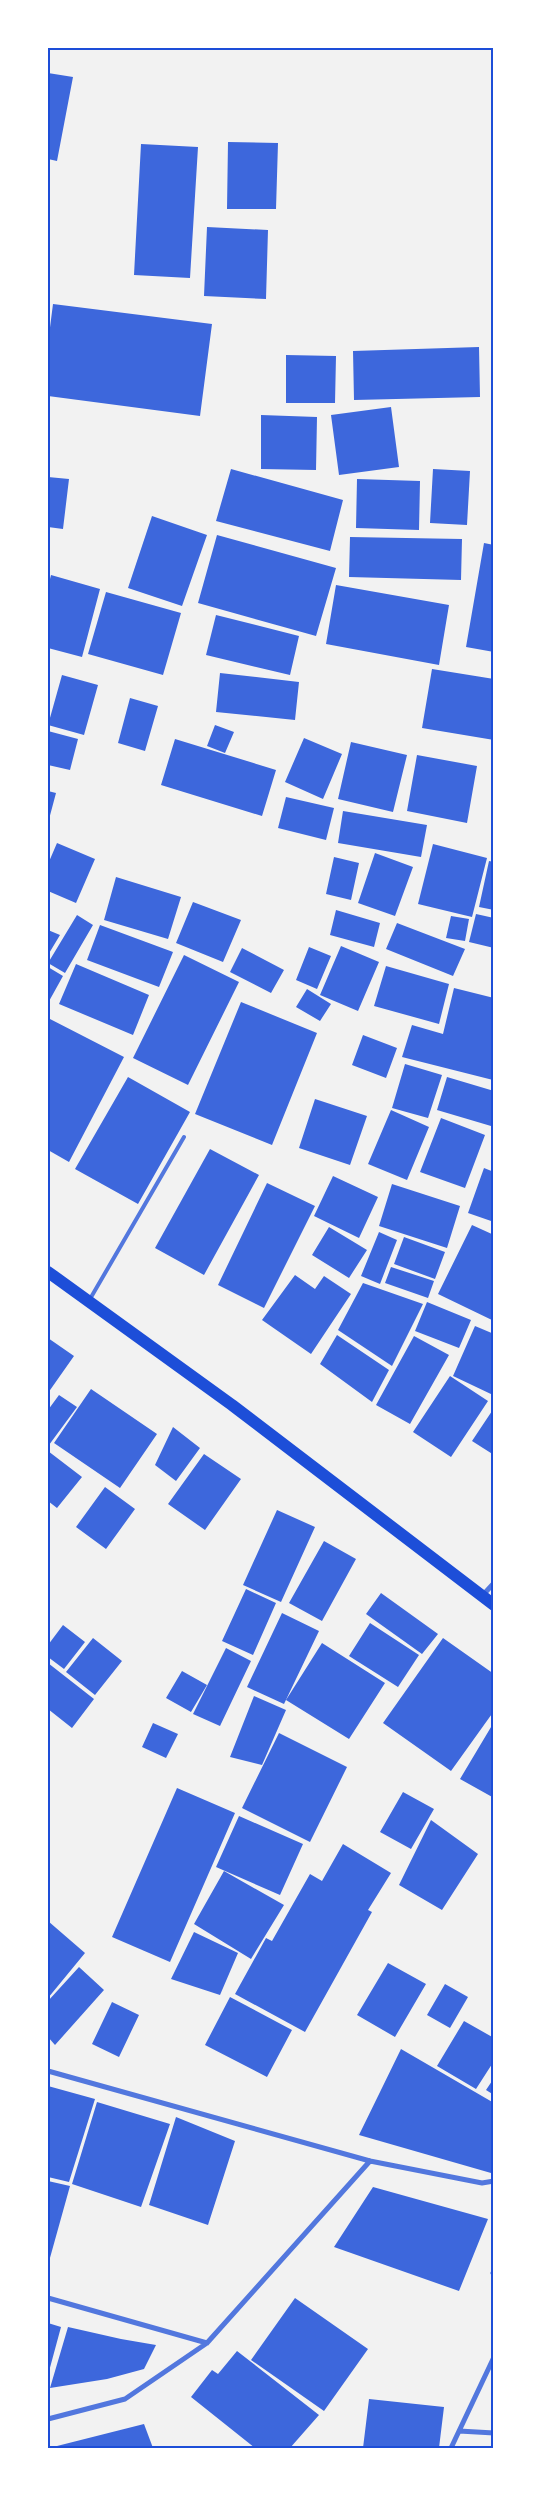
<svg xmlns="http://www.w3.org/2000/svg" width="541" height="2496" font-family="'Exo 2',sans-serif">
	<rect width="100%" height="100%" fill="#f2f2f2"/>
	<path fill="#3d67dc" d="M48 73 73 77 57 161 48 159Z
		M228 142 278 143 276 209H227Z
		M141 144 198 147 190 278 134 275Z
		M207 227 268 230 266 299 204 296Z
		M53 304 212 324 200 416 48 396V343Z
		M479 347 480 397 354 400 353 351Z
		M286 355 336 356 335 403H286Z
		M391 407 399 467 339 475 331 415Z
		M261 415 317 417 316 470 261 469Z
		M231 469 343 500 330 551 216 521Z
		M433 469 470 471 467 525 430 523Z
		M48 477 69 479 63 529 48 527Z
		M357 479 420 481 419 530 356 528Z
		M152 516 207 535 182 606 128 588Z
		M217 535 336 568 316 636 198 603Z
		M350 537 462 539 461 580 349 577Z
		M484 543 494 545V652L466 647Z
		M51 575 100 589 82 657 48 648V587Z
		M336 585 449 605 439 665 326 644Z
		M106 592 181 613 163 675 88 654Z
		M216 615 299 636 290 675 206 655Z
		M432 669 494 679V740L422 728Z
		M220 673 299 682 295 720 216 712Z
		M62 675 98 685 84 735 48 725Z
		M130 698 158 706 145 751 118 743Z
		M215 725 234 732 225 753 207 746Z
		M48 731 78 739 70 770 48 765Z
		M304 738 342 754 323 799 285 782Z
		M175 739 276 770 262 816 161 785Z
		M351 742 407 755 393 812 338 799Z
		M417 755 477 766 467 823 407 811Z
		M48 791 56 793 48 823Z
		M286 797 334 808 326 840 278 828Z
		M343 811 427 825 421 857 338 843Z
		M57 843 95 859 76 903 48 891V864Z
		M433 844 487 858 472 917 418 904Z
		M375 853 413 867 395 916 358 903Z
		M334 857 359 863 351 900 326 894Z
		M489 861 494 862V910L479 907Z
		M116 877 181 897 168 939 104 920Z
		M193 902 241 920 223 962 176 943Z
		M336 910 380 923 374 947 330 935Z
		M476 914 494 918V948L469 942Z
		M77 915 93 925 65 973 48 963Z
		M451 916 469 919 465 941 446 938Z
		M397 923 465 949 453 976 386 949Z
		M100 925 173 952 159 987 87 960Z
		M48 930 60 935 48 955Z
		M341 946 379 962 358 1011 320 995Z
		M309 947 331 956 317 989 296 980Z
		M242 948 284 970 271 993 230 972Z
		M184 955 239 982 188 1085 133 1058Z
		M76 964 149 995 133 1035 59 1004Z
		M386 966 449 984 439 1024 374 1006Z
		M48 967 63 976 48 1003Z
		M454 988 494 998 493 1080 402 1057 412 1025 443 1034Z
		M307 989 331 1004 320 1021 296 1007Z
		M241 1002 317 1033 272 1145 195 1114Z
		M50 1019 124 1057 69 1162 48 1150V1023Z
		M363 1035 397 1048 386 1078 352 1065Z
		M405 1064 442 1075 428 1118 392 1108Z
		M128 1077 190 1112 138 1204 75 1169Z
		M447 1077 494 1091V1117L491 1126 437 1110Z
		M315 1099 367 1116 350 1165 299 1148Z
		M391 1110 429 1127 407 1180 368 1164Z
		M441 1118 485 1135 465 1188 420 1172Z
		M210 1149 259 1175 204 1275 155 1248Z
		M484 1168 494 1172V1222L468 1213Z
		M333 1176 378 1197 359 1238 314 1216Z
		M267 1183 315 1206 264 1308 218 1285Z
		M392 1184 460 1206 447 1248 379 1226Z
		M472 1225 494 1235V1321L438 1294Z
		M329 1227 367 1250 349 1278 312 1255Z
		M379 1232 397 1240 380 1284 361 1276Z
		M404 1237 445 1252 435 1279 394 1264Z
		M391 1267 434 1281 428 1298 385 1283Z
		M295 1275 315 1289 324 1276 351 1294 311 1354 262 1320Z
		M363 1283 423 1304 392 1366 338 1330Z
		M427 1302 471 1320 459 1348 415 1331Z
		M475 1326 494 1334 493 1395 453 1376Z
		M337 1335 389 1370 372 1402 320 1364Z
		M414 1336 449 1355 410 1424 376 1405Z
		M48 1338 74 1356 48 1393Z
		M450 1376 488 1401 451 1457 413 1432Z
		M91 1389 157 1434 120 1488 54 1443Z
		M59 1395 77 1407 49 1445 48 1410Z
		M494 1408V1455L472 1441Z
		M173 1427 200 1448 176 1481 155 1465Z
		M48 1451 82 1477 57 1508 48 1501Z
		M204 1454 241 1479 205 1530 168 1504Z
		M105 1487 135 1509 106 1549 76 1527Z
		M277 1510 315 1527 281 1602 243 1585Z
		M324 1541 356 1559 322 1621 289 1603Z
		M246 1589 276 1603 253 1655 222 1641Z
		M381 1593 438 1634 422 1654 366 1614Z
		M282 1613 319 1631 284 1704 247 1687Z
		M370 1623 419 1655 398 1687 349 1656Z
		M63 1625 85 1642 64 1669 48 1657V1645Z
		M93 1638 122 1661 95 1695 66 1672Z
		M443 1638 494 1674V1711L451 1771 383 1723Z
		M322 1643 385 1683 349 1739 286 1700Z
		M226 1648 251 1661 220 1726 193 1714Z
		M48 1663 94 1699 72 1728 48 1709Z
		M182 1671 207 1685 191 1712 166 1698Z
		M254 1696 286 1710 262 1765 230 1757Z
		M494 1722V1798L460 1779Z
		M153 1723 178 1734 166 1758 142 1747Z
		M279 1733 347 1767 310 1842 242 1808Z
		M177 1788 235 1813 170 1962 112 1937Z
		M403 1792 434 1809 411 1849 380 1832Z
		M239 1816 303 1844 280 1895 216 1867Z
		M431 1820 478 1854 442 1910 399 1885Z
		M343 1844 391 1873 368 1910 372 1912 305 2032 235 1994 266 1938 272 1941 310 1874 322 1881Z
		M224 1871 284 1905 251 1959 194 1924Z
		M48 1921 85 1953 48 1998Z
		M194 1932 238 1953 220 1995 171 1979Z
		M388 1963 426 1984 395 2037 357 2015Z
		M79 1967 104 1990 55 2045 48 2037V2001Z
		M445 1984 468 1997 450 2028 427 2015Z
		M230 1997 292 2030 267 2077 205 2045Z
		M112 2002 139 2015 119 2057 92 2044Z
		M464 2021 494 2038V2061L476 2089 437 2066Z
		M401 2049 494 2103V2169L491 2173 359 2135Z
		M494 2078V2095L486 2090Z
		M48 2086 95 2099 69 2182 48 2177Z
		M97 2102 170 2124 141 2207 72 2184Z
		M176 2117 235 2141 208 2225 149 2205Z
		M48 2181 70 2186 48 2265Z
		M373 2187 488 2219 459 2291 334 2247Z
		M295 2298 368 2349 324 2411 251 2360Z
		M48 2323 61 2327 48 2375Z
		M68 2327 121 2339 156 2345 144 2369 107 2379 50 2388Z
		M237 2351 319 2415 290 2448H255L191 2397 212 2370 218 2374Z
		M369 2399 444 2407 439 2448H363Z
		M144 2424 153 2448H58L57 2446Z"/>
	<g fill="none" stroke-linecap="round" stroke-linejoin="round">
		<path stroke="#1d4ed8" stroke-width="3" d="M494 2268 492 2273 494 2277"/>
		<path stroke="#5277de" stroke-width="4" d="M90 1299 184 1137"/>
		<path stroke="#5277de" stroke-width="5" d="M482 1596 494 1583
			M48 2071 370 2161 482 2183 494 2181
			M48 2298 207 2343
			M48 2419 125 2399 207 2343 370 2161
			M459 2431 494 2433
			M451 2448 494 2357"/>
		<path stroke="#1d4ed8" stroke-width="12" d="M48 1272 232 1405 494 1605"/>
	</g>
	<rect width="541" height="2496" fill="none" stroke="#ffffff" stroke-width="98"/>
	<rect x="49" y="49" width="443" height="2398" fill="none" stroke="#1d4ed8" stroke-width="2"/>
</svg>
